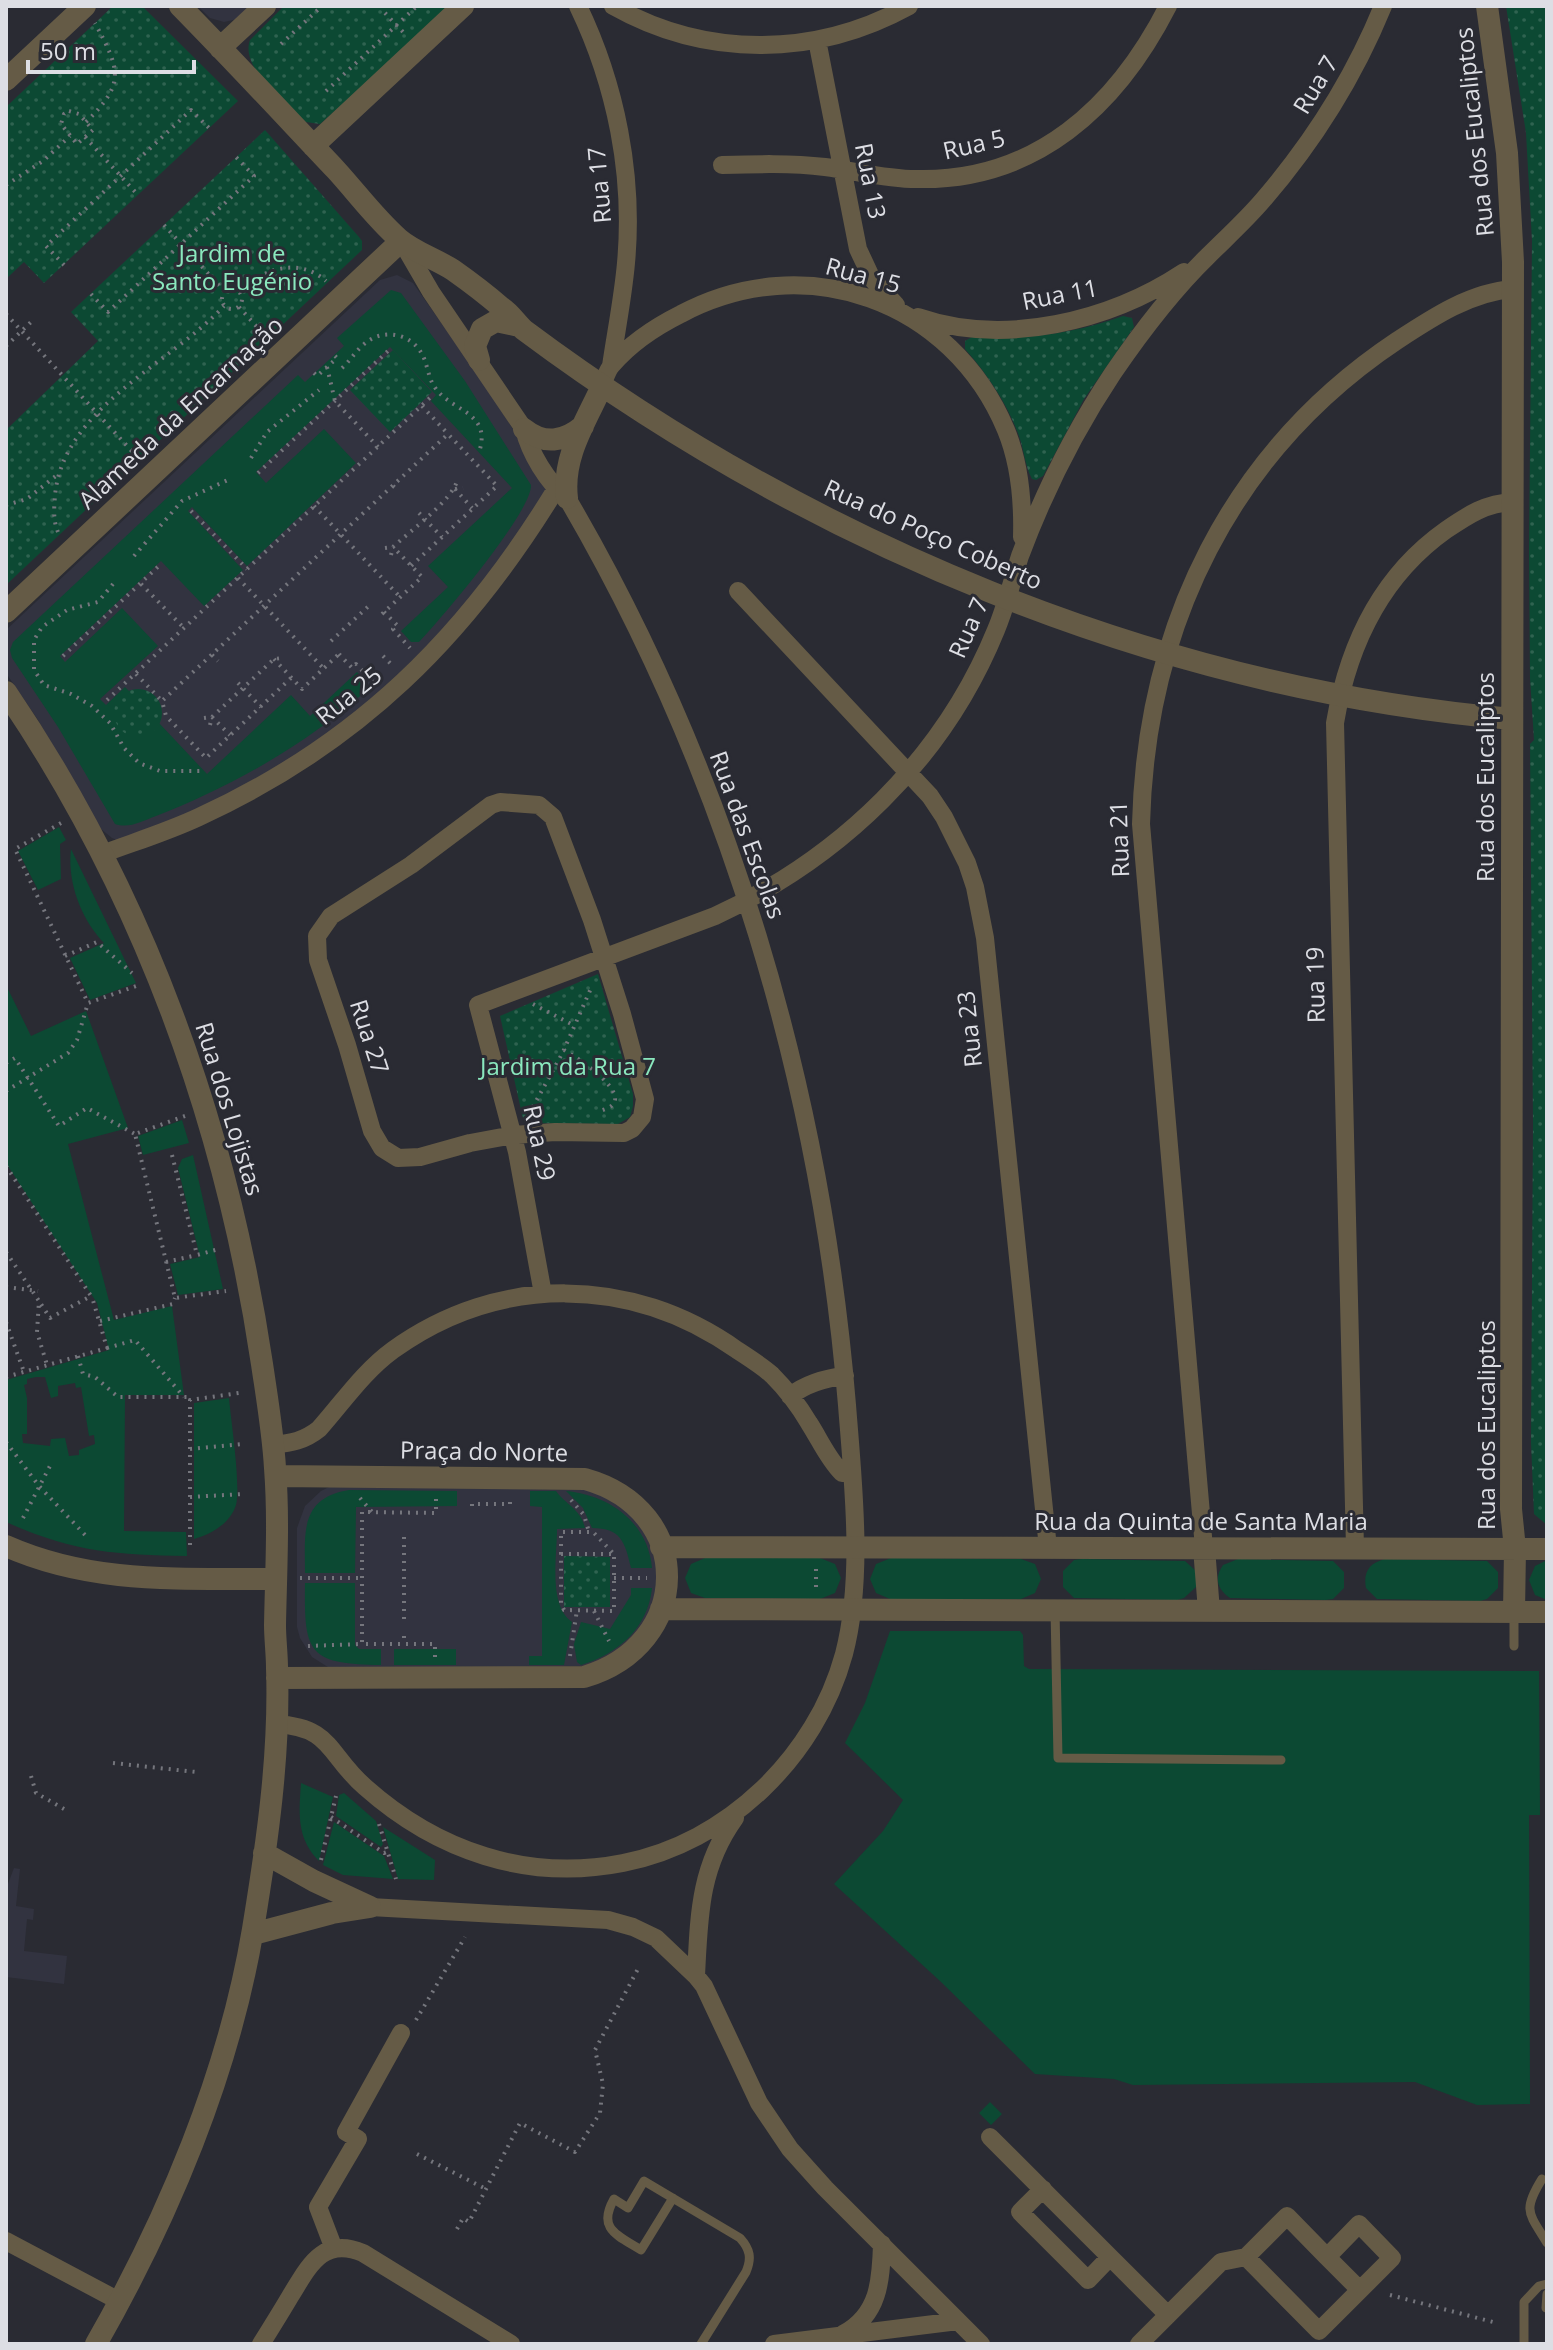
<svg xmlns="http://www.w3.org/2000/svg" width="1553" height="2350" font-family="'Open Sans',sans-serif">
	<defs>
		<pattern id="park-dots" width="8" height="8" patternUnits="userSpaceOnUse" patternTransform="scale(2)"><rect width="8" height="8" fill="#0c4933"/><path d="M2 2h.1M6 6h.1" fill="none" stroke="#2f6350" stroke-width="1.8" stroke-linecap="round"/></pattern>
	</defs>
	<rect width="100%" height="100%" fill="#2a2b33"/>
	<path fill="#323340" d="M198 6H255L238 19 224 22 210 18Z
		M397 275 413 283 481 379 532 459 546 489 544 499 437 643 333 735 190 816 117 840 112 838 101 829 38 720 6 673V630L380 280Z
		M331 1486 600 1490 641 1522 660 1570 650 1621 599 1666 331 1669 312 1657 300 1638 297 1627V1528L305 1506 321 1491Z
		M14 1868 20 1869 16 1906 34 1909 33 1920 27 1919 24 1951 67 1956 64 1984 6 1977V1889Z"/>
	<path fill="#0c4933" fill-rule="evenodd" d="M391 290 401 293 465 381 531 485C532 512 441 619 419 642H411L401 631 448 587 428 566 512 488 431 401 436 395 390 347 256 472 266 483 324 429 356 463 247 566 192 507 188 511 243 570 204 606 161 561 60 656 65 662 122 608 158 646 100 699 106 705 125 687 129 691 115 706 116 722 157 727 159 723 207 774 291 695 310 716 357 672 367 682V690C307 744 231 787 156 816 142 821 129 829 115 824L58 727 12 658 10 650 13 642 298 375 305 382 344 346 337 338Z
		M59 827 66 840 60 844 61 879 38 890 18 851Z
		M71 849 136 983 90 1000 70 958 104 943C81 919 67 882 71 849Z
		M6 985 31 1036 86 1011 128 1128 68 1144 114 1320 172 1306 184 1395H125L124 1531 186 1532 187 1556C116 1555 73 1552 6 1522V1380L109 1350 97 1303 6 1163ZM36 1377H45L51 1398 58 1396V1386L75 1383 76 1388 81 1387 89 1436 94 1435 95 1444 79 1450V1455L69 1456 65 1438 51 1439 50 1446 23 1443 22 1434H27V1398L24 1385 27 1384V1379Z
		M182 1120 189 1143 143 1155 138 1136Z
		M193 1155 223 1289 178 1295 170 1264 200 1257 178 1168 182 1159Z
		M229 1398C231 1421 241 1485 236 1505 230 1524 211 1534 194 1539V1403Z
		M349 1490 457 1491V1506L356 1507 355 1573H305C305 1534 299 1498 349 1490Z
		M530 1491H556C566 1505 581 1509 585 1528L557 1529C557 1557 548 1605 572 1622L564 1665H529V1656H542V1507L530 1506Z
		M566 1491C609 1495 648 1522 652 1568H631C625 1542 621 1528 592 1528L583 1508Z
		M705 1558H820L835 1564 841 1578 835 1593 820 1599 705 1598 691 1593 685 1578 691 1564Z
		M891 1558 1021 1559 1035 1564 1041 1579 1035 1593 1021 1599H890L876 1593 870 1579 876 1564Z
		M1082 1559 1185 1561 1196 1571V1587L1184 1598 1177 1600 1074 1598 1063 1587V1571L1074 1560Z
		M1238 1559 1333 1561 1344 1572V1588L1333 1599 1325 1600 1230 1598C1217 1589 1214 1578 1223 1565Z
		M1385 1559 1487 1561 1498 1572V1588L1487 1599 1480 1601 1377 1599 1366 1588C1363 1572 1369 1563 1385 1559Z
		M1547 1560V1600L1535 1595 1529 1580 1535 1566Z
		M305 1583H355V1645L359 1649H381V1665C308 1664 304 1653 305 1583Z
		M631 1588H652C648 1628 618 1654 581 1665L577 1662 574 1644 581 1622 610 1629 631 1595Z
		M890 1631H1020L1023 1635 1024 1666 1029 1669 1539 1671 1540 1815H1529L1530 2104 1477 2105 1415 2082 1133 2085 1114 2079 1035 2074 940 1981 834 1884 883 1831 903 1800 845 1743 865 1703Z
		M394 1649H456V1665H394Z
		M301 1783 333 1797 319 1861C296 1838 299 1812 301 1783Z
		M344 1793 376 1821 383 1844 381 1847 336 1816 339 1795Z
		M334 1822 384 1856 393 1879 343 1875 323 1865Z
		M383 1827 435 1860 434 1880 398 1879Z
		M990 2102 1002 2114 991 2125 979 2113Z"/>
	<path fill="url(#park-dots)" d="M113 6H142L238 101 44 283 24 262 6 279V107Z
		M284 6H453L320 124 306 122 300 117C283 99 240 67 250 40Z
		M1506 6H1547V1525L1534 1514 1531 1443 1533 1124 1530 744 1534 740 1530 678 1529 550 1532 241 1526 133Z
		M265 130 359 237 362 241V250L6 585V430L98 341 71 312Z
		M1123 316 1132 318 1134 327 1084 399 1043 476 1036 480 1032 479C1025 466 1024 450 1019 436 1007 403 988 375 965 349V341L972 337C1025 340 1073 334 1123 316Z
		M393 350 432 392 390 432 350 390Z
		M114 713a24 24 0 1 1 48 0a24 24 0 1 1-48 0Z
		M598 974 633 1094V1106L630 1117 618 1124 524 1123 500 1016Z
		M564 1556 610 1557V1607H564Z"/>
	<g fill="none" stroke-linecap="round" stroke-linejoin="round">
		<path stroke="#75767d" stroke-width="4" stroke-dasharray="2 6" stroke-linecap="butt" d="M385 13 403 32
			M281 44 322 6
			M326 91 417 6
			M69 111 79 114 93 130 77 144 61 124 64 114Z
			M86 122C126 83 120 70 95 23
			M85 137 138 195
			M6 185 43 161 70 136
			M164 225 224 291
			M64 265 46 246 191 110 209 128
			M222 299a10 10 0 1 1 20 0a10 10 0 1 1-20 0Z
			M239 292C263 268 299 257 326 281
			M91 294 108 312 254 176 236 157
			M239 307 267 338
			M6 314 140 460
			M6 346 31 322
			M327 367 335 401 378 447
			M342 368C350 361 355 352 363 345 381 328 410 332 422 354 428 365 428 379 436 389 452 411 490 412 480 449
			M314 373 317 376 337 358 334 355
			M422 406 448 434
			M251 458 267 432 319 390
			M258 473 390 349
			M393 486 399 491
			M455 489 472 508
			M455 489 463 488
			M6 505 27 499 57 475
			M314 506 400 597
			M191 511 247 569
			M419 513 442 537
			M58 532C53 521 54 508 55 496 62 409 170 364 224 306
			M385 548 393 547C409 532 452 500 457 481
			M391 555 393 547
			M134 556 182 501 230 479
			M238 578 324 669
			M113 584 98 602 67 610 42 627 34 640V670L44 685 71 694 92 706 110 723 124 748 139 763 160 771H200
			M141 584 184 628
			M384 612 397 625 393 629 410 648
			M382 614 422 577 393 547
			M331 641 372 603
			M339 654 352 668 356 664 373 682
			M212 655 218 661
			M63 656 162 563
			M383 656 394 667
			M274 659 302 689 341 652
			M136 674 162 701
			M291 678 206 758 166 716 162 701 448 434 497 486 411 566
			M238 683 261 707
			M107 700 433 395
			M212 717 230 735
			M204 718 212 717 274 659 282 658
			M210 725 212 717
			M61 823 15 849 88 1003 139 985
			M65 956 97 942 132 973
			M533 1004 573 1025
			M564 1050C576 1057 617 1083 615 1100 614 1107 605 1109 600 1111
			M6 1063 15 1058 59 1126 87 1108 135 1134
			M6 1091 68 1053 77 1040 88 1003
			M529 1114 563 1052 592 986
			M185 1116 135 1134 175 1298 226 1291
			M172 1155 197 1255 219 1249
			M6 1166 91 1296 50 1318 39 1301
			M6 1245H8
			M6 1252 39 1301 37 1332 47 1365
			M166 1262 197 1255
			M6 1287 38 1291
			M100 1321 173 1304 175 1298
			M6 1322 24 1372
			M107 1348 135 1340 184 1397
			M78 1356 83 1374 95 1377 118 1397H187L190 1400
			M6 1377 107 1348 92 1297
			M6 1442 39 1486 87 1537
			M190 1449 243 1444
			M190 1497 244 1494
			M360 1498 372 1512
			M571 1500 584 1515 589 1532
			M472 1506V1504H510V1497
			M23 1518 51 1464
			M190 1545V1400L239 1393
			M561 1554H614V1611L564 1610 561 1604Z
			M561 1554V1532H593L613 1553
			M300 1578H362
			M614 1578H647
			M816 1587V1568
			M594 1611 609 1641
			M404 1619V1536
			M404 1636V1644
			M308 1646 361 1644
			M570 1656 577 1610
			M435 1657V1644H362V1512L436 1513V1497
			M113 1763 196 1772
			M31 1776 36 1793 64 1809
			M331 1817 384 1853 387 1852
			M379 1824 396 1879
			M321 1860 336 1796
			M416 2020 465 1937
			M417 2154 486 2189
			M457 2229 463 2218 469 2222 520 2123 575 2152 600 2113 603 2084 595 2050 640 1965
			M1390 2295 1493 2322"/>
		<path stroke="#655b46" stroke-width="9" d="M1055 1610 1058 1758 1281 1760
			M1514 1646V1612
			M1542 2179C1522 2211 1529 2213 1547 2243
			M673 2198 641 2250C617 2235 597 2229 614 2199L628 2208 644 2181 740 2238C750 2249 752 2258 746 2272L701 2344
			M1546 2308 1547 2294
			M1524 2344V2302L1539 2286 1547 2284"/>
		<path stroke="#655b46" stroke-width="18" d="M578 6C616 85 634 175 626 263 623 297 616 332 611 366
			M613 6C707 59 816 57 909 6
			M817 40 858 249 872 279 896 305
			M722 165C756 164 791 163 825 167 856 171 886 179 916 179 1036 182 1117 106 1168 6
			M918 317C1005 347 1110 321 1184 272
			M602 386C605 379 607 370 612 365 630 344 657 326 681 314 805 248 952 300 1006 430 1020 464 1023 501 1022 537
			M738 591 930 796 944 817 967 863 975 887 985 938 1048 1548
			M500 802 539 805 553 817 592 920 622 1014 645 1099 642 1117 632 1129 624 1133 555 1132 514 1135 470 1143 420 1157 398 1158 382 1148 372 1131 347 1045 318 960 317 936 331 916 411 865 491 805Z
			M102 854C134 842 167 832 199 817 358 744 465 638 556 489
			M543 1294 517 1152 478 1005 715 916C840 858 943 760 996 630 1006 606 1012 581 1020 556 1044 492 1075 430 1113 373 1141 332 1172 291 1208 256 1226 238 1246 220 1263 200 1313 142 1354 77 1383 6
			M790 1396C806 1384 825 1378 845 1376
			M273 1445C291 1443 304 1441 319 1429 343 1402 363 1372 393 1350 499 1274 631 1275 737 1350 749 1358 762 1366 772 1375 786 1389 799 1406 809 1423 820 1440 828 1459 842 1473H852
			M1204 1548 1141 824C1146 626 1231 451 1398 340 1433 317 1471 292 1513 289
			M1355 1548 1335 723C1348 646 1381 576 1446 530 1468 515 1486 503 1513 502
			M275 1724C333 1727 327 1754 365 1787 437 1851 527 1882 623 1863 727 1843 816 1757 844 1654 864 1578 853 1483 847 1405 821 1088 728 773 567 498 547 482 530 453 524 429L431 292 402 242
			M370 1907 608 1920 633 1927 656 1938 696 1976 704 1986 759 2103 790 2149 825 2188 981 2344
			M696 1976C699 1917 699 1868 735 1818
			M990 2137 1110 2257 1088 2280 1020 2212 1043 2189
			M6 2241 121 2302
			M334 2249 318 2207 358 2139 346 2132 401 2033
			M1110 2257 1168 2315
			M1327 2257 1360 2290
			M843 2334C879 2315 881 2281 882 2244
			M261 2344C271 2328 281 2312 291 2295 309 2266 323 2236 363 2253L511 2344
			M774 2344 958 2321
			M1139 2344 1221 2262 1246 2257 1287 2216 1327 2257 1359 2224 1392 2258 1319 2331 1246 2257"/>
		<path stroke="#655b46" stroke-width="22" d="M180 6C233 60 284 115 336 170 357 193 376 219 399 239 414 252 436 259 453 270 470 282 487 295 502 308 511 314 516 323 524 330 808 542 1157 688 1512 719
			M1487 6 1507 153 1513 262 1511 1509 1515 1549 1514 1612
			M220 48 265 6
			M6 80 85 6
			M313 146 463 6
			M479 360 475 346 482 329 496 321 519 326
			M524 429C544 445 564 442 583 426
			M567 498C562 457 585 423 602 386
			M6 612 401 241
			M6 692C143 893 226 1123 262 1364 267 1398 273 1433 275 1468 279 1520 276 1572 275 1625 275 1639 277 1654 277 1668 280 1755 267 1844 253 1929 229 2073 168 2218 96 2344
			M276 1476 585 1479C696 1510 693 1645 584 1677L277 1678
			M6 1546C94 1585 182 1578 276 1579
			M661 1547 1547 1549
			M1204 1548 1209 1611
			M661 1609 1547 1612
			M264 1853 314 1881 370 1907
			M253 1934 332 1913 370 1907"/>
	</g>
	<g text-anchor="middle" stroke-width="6" stroke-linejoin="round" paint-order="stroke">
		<g font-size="24" fill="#dddee4" stroke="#2a2b33">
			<text transform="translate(1316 85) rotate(-59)" y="8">Rua 7</text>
			<text transform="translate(1475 132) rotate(-96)" y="8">Rua dos Eucaliptos</text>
			<text transform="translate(974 145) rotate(-13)" y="8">Rua 5</text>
			<text transform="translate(870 181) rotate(79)" y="8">Rua 13</text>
			<text transform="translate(600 185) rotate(-95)" y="8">Rua 17</text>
			<text transform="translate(863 276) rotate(15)" y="8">Rua 15</text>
			<text transform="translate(1060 295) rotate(-11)" y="8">Rua 11</text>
			<text transform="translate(181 413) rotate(-43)" y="8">Alameda da Encarnação</text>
			<text transform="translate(933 535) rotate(24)" y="8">Rua do Poço Coberto</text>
			<text transform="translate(969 628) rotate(-66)" y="8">Rua 7</text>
			<text transform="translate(349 696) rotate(-39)" y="8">Rua 25</text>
			<text transform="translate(1486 777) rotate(-90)" y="8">Rua dos Eucaliptos</text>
			<text transform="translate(747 835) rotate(70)" y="8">Rua das Escolas</text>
			<text transform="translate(1120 839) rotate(-92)" y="8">Rua 21</text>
			<text transform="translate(1316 985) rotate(-91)" y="8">Rua 19</text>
			<text transform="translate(970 1029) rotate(-96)" y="8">Rua 23</text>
			<text transform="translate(369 1037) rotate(72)" y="8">Rua 27</text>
			<text transform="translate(229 1109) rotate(73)" y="8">Rua dos Lojistas</text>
			<text transform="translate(539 1143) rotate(78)" y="8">Rua 29</text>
			<text transform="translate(1487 1425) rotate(-90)" y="8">Rua dos Eucaliptos</text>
			<text transform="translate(484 1452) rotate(1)" y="8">Praça do Norte</text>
			<text x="1201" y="1530">Rua da Quinta de Santa Maria</text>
		</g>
		<g font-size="24" fill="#8ae8be" stroke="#2a2b33">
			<text x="232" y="262">Jardim de<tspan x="232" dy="28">Santo Eugénio</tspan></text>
			<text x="568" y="1075">Jardim da Rua 7</text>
		</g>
	</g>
	<rect width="1553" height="2350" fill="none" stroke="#dddee4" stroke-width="16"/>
	<path d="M28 60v12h166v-12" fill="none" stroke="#dddee4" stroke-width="4"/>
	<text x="40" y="60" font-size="24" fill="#dddee4" stroke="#2a2b33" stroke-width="6" paint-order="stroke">50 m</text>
</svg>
